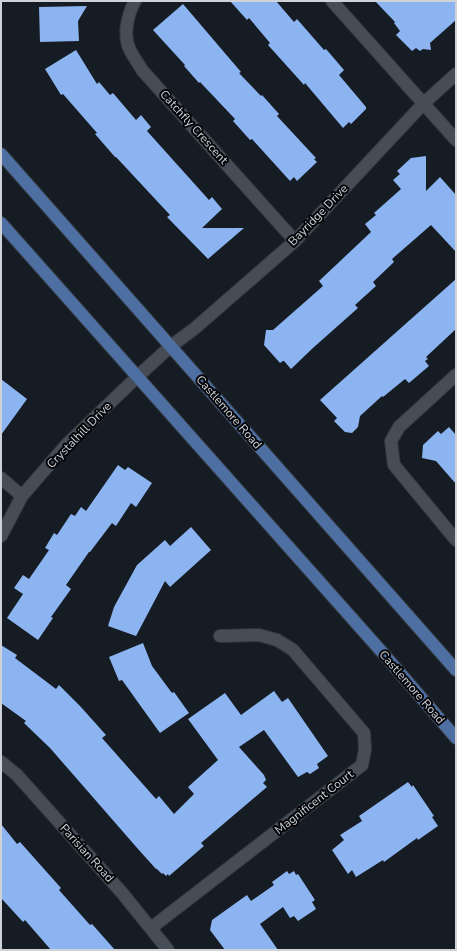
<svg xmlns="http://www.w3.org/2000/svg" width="457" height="951" font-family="'Nunito Sans',sans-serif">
	<rect width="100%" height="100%" fill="#161c24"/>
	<path fill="#8cb4f1" d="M230 1H276L294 22 297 19 324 50 326 49 344 70 339 75 366 107V109L351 124 349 122 343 128 305 83 304 85 268 45 270 43 249 18 247 20Z
		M375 1H456V20L430 43 431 50 423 49 420 51 416 48 412 51 396 35 400 31 394 23 395 22Z
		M183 4 241 72 239 73 261 96 262 95 279 114 277 116 316 158 314 159 317 162 297 181 294 177 290 181 252 139 250 140 233 121 235 119 200 82 199 83 184 66 185 65 153 30Z
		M87 6 78 21 79 41 40 42 39 7Z
		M76 50 97 84 99 82 110 95 113 93 136 120 141 115 151 127 147 131 209 200 212 197 222 209 202 228H244L208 259 167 217 170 215 116 157H115L95 134 97 133 63 94 61 95 45 69Z
		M426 156V191L440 177 456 195V252L431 225 392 259 394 262 373 282 376 286 355 305 358 308 314 347 291 369 284 361H283L280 363 264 345 266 330H273L323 286 319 281 371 232 365 224 376 215 374 213 401 189 393 180 400 174 397 171 411 158Z
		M456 279V329L426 357 428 359 425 361 429 366 409 383 405 379 383 397 382 396 360 416 358 427 352 433 345 432 334 421 337 418 320 400Z
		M1 379 27 399 1 435Z
		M449 427 456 435V484L436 461 422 458 423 445 438 431 441 434Z
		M118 465 125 470 128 467 152 483 136 507 131 503 116 526 112 523 90 552H89L66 585 71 589 51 617 53 618 38 640 7 618 23 594 14 588 23 575 29 579 49 550 45 548 54 533 57 535 71 514 75 516 81 507 86 511Z
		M191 527 211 550 170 587 165 581 136 636 108 626 114 607 137 565 165 540 170 546Z
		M143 643 152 666 172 693 174 692 189 713 160 733 122 680 119 681 109 657Z
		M1 645 17 655 15 658 56 689 59 685 80 706 106 735 102 738 156 799 159 796 174 814 194 794 188 787 218 760 188 719 225 693 241 715 274 691 282 702 288 698 328 756 317 764 319 768 310 774 307 772 298 777 264 730 239 747 264 775 266 780 263 783 267 787 201 843 204 846 169 876 168 874 166 876 163 873 162 874 157 869H156L138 849 50 748 24 723 26 721 1 703Z
		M408 782 412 787 413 785 434 816 432 817 438 826 418 840 417 838 384 862 383 860 356 877 352 870 348 874 332 850 344 840 340 835 362 821 359 816Z
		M1 824 17 844 20 842 61 888 59 890 90 925 92 924 115 950H51L25 920 23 922 1 898Z
		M287 871 289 874 294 871 296 875 298 874 315 900 312 902 316 909 298 921 294 916 290 918 283 907 260 924 278 950H225L210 930 212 920 247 895 251 901 274 885 272 882Z"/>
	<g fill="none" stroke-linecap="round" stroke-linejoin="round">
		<defs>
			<path id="minor" d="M135 1C128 14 123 33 129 48 132 55 138 63 142 70L295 241
				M332 1 456 140
				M456 375 399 427 391 441 394 465 456 540
				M1 478 22 496
				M1 536 22 496 67 444 137 377 171 346 194 329 295 241 423 104 456 74
				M1 762 17 775 123 894 168 950
				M151 928 362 765 365 750 364 733 293 650 277 640 259 635 220 636"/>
			<path id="major" d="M1 154 456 670
				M1 223 381 651 456 738"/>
		</defs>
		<use href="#minor" stroke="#34373e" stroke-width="14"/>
		<use href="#major" stroke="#34373e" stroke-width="14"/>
		<use href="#minor" stroke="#474d57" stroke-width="12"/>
		<use href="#major" stroke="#4d6fa2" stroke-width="12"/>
	</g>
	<g text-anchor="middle" stroke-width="4" stroke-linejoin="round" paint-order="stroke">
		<g font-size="12" fill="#cfd3d9" stroke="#050609">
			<text transform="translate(194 127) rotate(48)" y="4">Catchfly Crescent</text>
			<text transform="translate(318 215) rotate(-46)" y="4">Bayridge Drive</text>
			<text transform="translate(229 412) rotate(49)" y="4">Castlemore Road</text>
			<text transform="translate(79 435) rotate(-46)" y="4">Crystalhill Drive</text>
			<text transform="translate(412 687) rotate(49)" y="4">Castlemore Road</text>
			<text transform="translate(314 802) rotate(-38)" y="4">Magnificent Court</text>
			<text transform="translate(87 853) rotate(48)" y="4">Parisian Road</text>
		</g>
	</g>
	<rect width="457" height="951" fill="none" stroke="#cfd3d9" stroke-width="4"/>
</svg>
